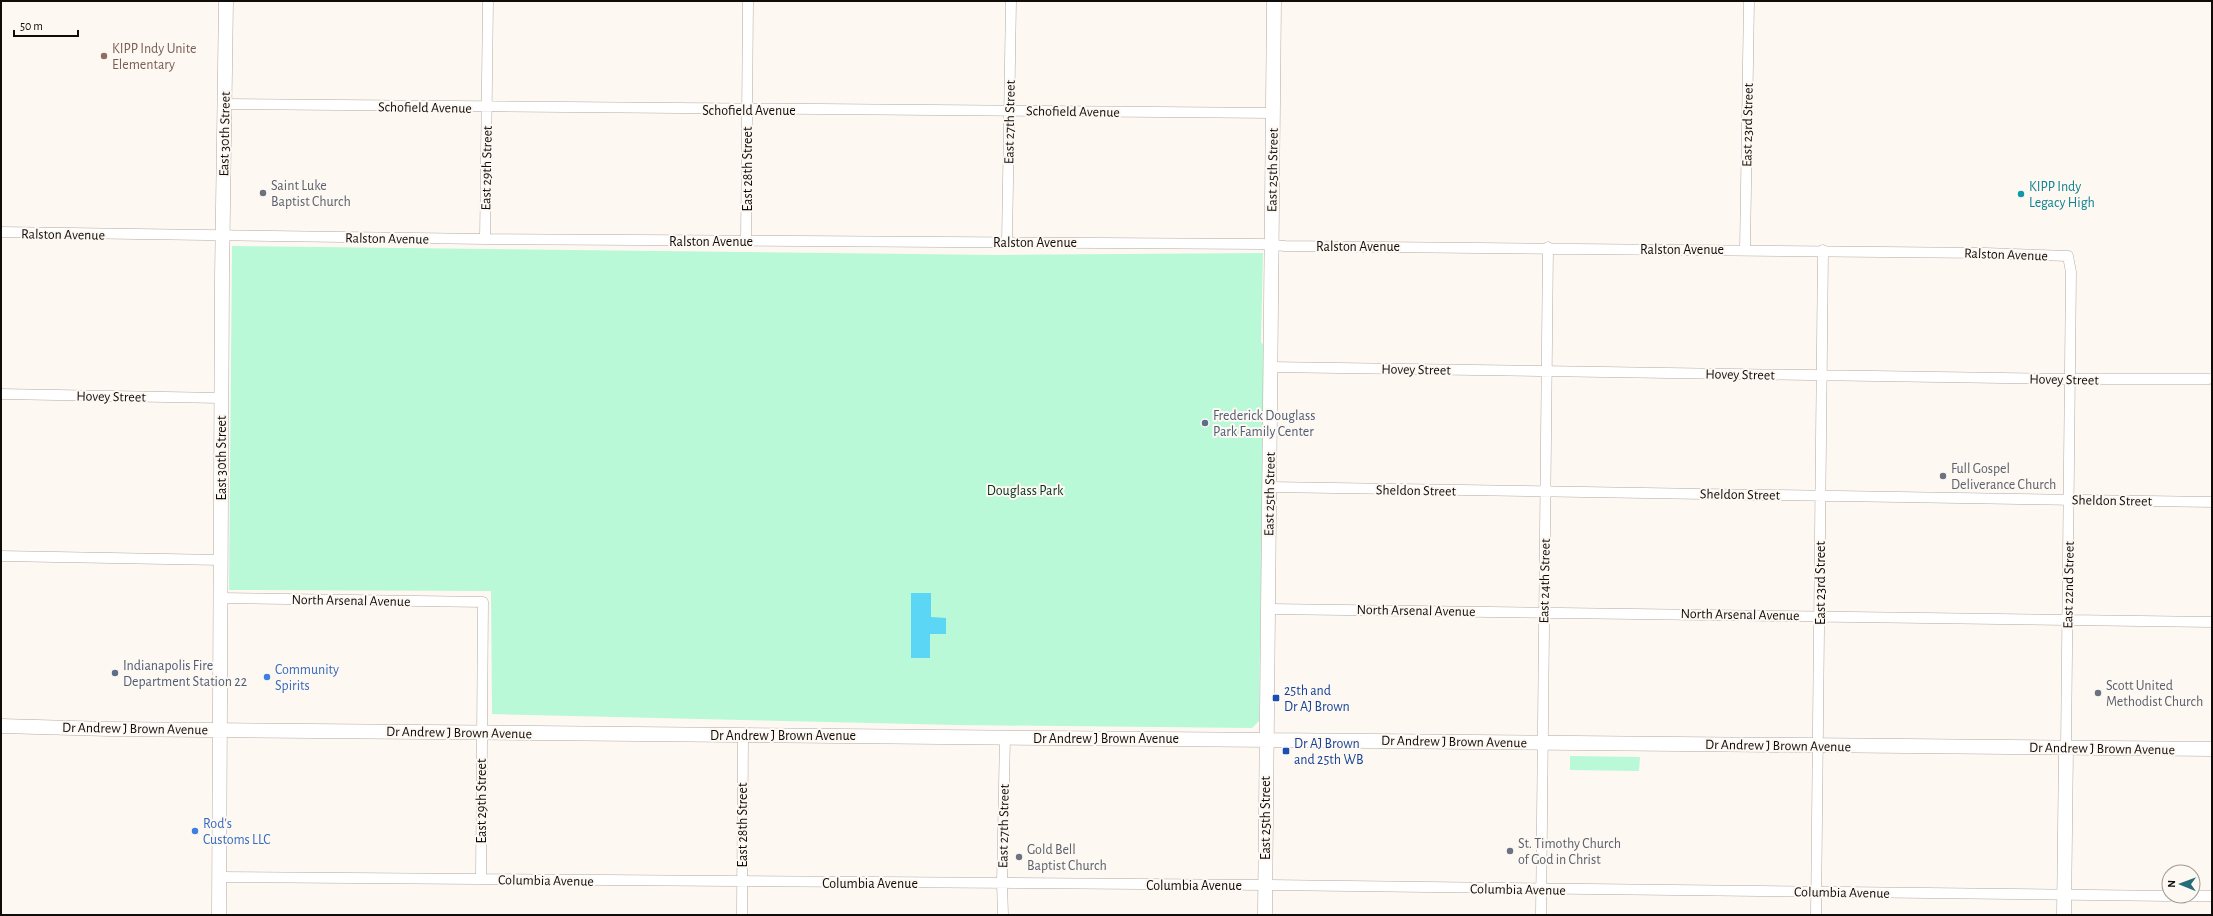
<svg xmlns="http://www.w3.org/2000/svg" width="2213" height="916" font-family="'Alegreya Sans',sans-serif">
	<rect width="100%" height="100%" fill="#fef8f3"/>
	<path fill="#b9f9d7" d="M232 246 998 255 1263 253 1261 342 1264 346 1259 721 1252 728 956 725 492 714 491 591 229 590Z
		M1570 756 1640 757 1639 771 1570 770Z"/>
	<path fill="#5bd6f5" d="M911 593H931V617L946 618V634H930V658H911Z"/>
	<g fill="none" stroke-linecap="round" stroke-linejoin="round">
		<defs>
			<path id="street" d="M225 104 1273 113
				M1 232 485 239 1262 244 1285 246 1985 253 2068 256 2071 272 2066 748
				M485 239 488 1
				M746 241 748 1
				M1007 242 1011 1
				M1745 249 1749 1
				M1270 367 2070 379H2209
				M1 394 221 398
				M1268 487 2212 502
				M1 556 221 560
				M220 598 483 602 481 879
				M1268 609 2212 622
				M219 877 1265 885 2169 896
				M2184 896H2212
				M742 915 743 735
				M1003 915 1002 883 1005 737
				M1541 915 1548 247
				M1816 915 1823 250"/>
			<path id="secondary" d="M1 726 109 729 2212 749
				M219 915 222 276 226 1
				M1265 915 1274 1
				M2064 915 2066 748"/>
		</defs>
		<use href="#street" stroke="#b4aaa3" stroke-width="11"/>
		<use href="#secondary" stroke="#b4aaa3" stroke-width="15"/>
		<use href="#street" stroke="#fff" stroke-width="10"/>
		<use href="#secondary" stroke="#fff" stroke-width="14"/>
	</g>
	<circle fill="#8d6e63" stroke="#fef8f3" stroke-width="1.5" cx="104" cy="56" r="4"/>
	<g fill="#6b7280" stroke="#fef8f3" stroke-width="1.5">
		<circle cx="263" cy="193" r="4"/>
		<circle cx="1943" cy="476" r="4"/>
		<circle cx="2098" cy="693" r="4"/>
		<circle cx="1510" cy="851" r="4"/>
		<circle cx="1019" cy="857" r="4"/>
	</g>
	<circle fill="#0f9aa8" stroke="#fef8f3" stroke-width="1.5" cx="2021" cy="194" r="4"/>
	<g fill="#5c6f8a" stroke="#fef8f3" stroke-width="1.5">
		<circle cx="1205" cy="423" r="4"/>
		<circle cx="115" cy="673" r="4"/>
	</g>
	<g fill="#3f7fe0" stroke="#fef8f3" stroke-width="1.5">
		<circle cx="267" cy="677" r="4"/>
		<circle cx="195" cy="831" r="4"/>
	</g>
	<g fill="#1a4fb4" stroke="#fef8f3" stroke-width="1.5">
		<rect x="1272" y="694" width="8" height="8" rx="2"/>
		<rect x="1282" y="747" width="8" height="8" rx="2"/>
	</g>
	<g text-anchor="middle" stroke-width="4" stroke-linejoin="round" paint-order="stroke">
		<g font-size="14" fill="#785e54" stroke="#fef8f3" text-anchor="start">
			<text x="112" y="53">KIPP Indy Unite<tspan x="112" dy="16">Elementary</tspan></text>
		</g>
		<g font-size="14" fill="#0f0c0a" stroke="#fef8f3">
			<text transform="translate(425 107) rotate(1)" y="5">Schofield Avenue</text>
			<text x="749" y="115">Schofield Avenue</text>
			<text transform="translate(1073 111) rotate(1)" y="5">Schofield Avenue</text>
			<text transform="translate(1009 122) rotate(-89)" y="5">East 27th Street</text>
			<text transform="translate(1747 125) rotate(-89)" y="5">East 23rd Street</text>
			<text transform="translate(224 134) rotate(-89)" y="5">East 30th Street</text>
			<text transform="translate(486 168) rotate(-89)" y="5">East 29th Street</text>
			<text transform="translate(747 169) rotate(-90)" y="5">East 28th Street</text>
			<text transform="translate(1272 170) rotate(-89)" y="5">East 25th Street</text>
			<text transform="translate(63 234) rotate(1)" y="5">Ralston Avenue</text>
			<text transform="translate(387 238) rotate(1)" y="5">Ralston Avenue</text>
			<text x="711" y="246">Ralston Avenue</text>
			<text x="1035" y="247">Ralston Avenue</text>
			<text x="1358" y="251">Ralston Avenue</text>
			<text x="1682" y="254">Ralston Avenue</text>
			<text transform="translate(2006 254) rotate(2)" y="5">Ralston Avenue</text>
			<text transform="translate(1416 369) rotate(1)" y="5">Hovey Street</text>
			<text transform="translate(1740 374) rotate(1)" y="5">Hovey Street</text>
			<text transform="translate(2064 379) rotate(1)" y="5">Hovey Street</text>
			<text transform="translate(111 396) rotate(1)" y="5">Hovey Street</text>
			<text transform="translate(221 458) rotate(-90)" y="5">East 30th Street</text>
			<text transform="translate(1416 490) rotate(1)" y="5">Sheldon Street</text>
			<text transform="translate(1269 494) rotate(-89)" y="5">East 25th Street</text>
			<text transform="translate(1740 494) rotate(1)" y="5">Sheldon Street</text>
			<text transform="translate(2112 500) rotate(1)" y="5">Sheldon Street</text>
			<text transform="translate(1544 581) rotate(-89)" y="5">East 24th Street</text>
			<text transform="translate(1820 583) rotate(-90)" y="5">East 23rd Street</text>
			<text transform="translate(2068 585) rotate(-89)" y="5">East 22nd Street</text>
			<text transform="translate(351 600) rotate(1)" y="5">North Arsenal Avenue</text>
			<text transform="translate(1416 610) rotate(1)" y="5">North Arsenal Avenue</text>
			<text transform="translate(1740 614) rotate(1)" y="5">North Arsenal Avenue</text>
			<text transform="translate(135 728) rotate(1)" y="5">Dr Andrew J Brown Avenue</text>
			<text transform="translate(459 732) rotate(1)" y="5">Dr Andrew J Brown Avenue</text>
			<text x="783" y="740">Dr Andrew J Brown Avenue</text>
			<text x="1106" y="743">Dr Andrew J Brown Avenue</text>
			<text transform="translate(1454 741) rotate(1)" y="5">Dr Andrew J Brown Avenue</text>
			<text transform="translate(1778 745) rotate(1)" y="5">Dr Andrew J Brown Avenue</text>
			<text transform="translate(2102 748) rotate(1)" y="5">Dr Andrew J Brown Avenue</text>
			<text transform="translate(481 801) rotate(-90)" y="5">East 29th Street</text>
			<text transform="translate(1265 818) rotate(-90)" y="5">East 25th Street</text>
			<text transform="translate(742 825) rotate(-90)" y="5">East 28th Street</text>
			<text transform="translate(1003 826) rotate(-89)" y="5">East 27th Street</text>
			<text transform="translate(546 880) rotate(1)" y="5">Columbia Avenue</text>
			<text x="870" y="888">Columbia Avenue</text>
			<text x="1194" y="890">Columbia Avenue</text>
			<text transform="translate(1518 889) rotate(1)" y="5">Columbia Avenue</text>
			<text transform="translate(1842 892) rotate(1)" y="5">Columbia Avenue</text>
		</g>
		<g font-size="14" fill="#5b616d" stroke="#fef8f3" text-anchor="start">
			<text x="271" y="190">Saint Luke<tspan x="271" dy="16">Baptist Church</tspan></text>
			<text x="1951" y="473">Full Gospel<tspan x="1951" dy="16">Deliverance Church</tspan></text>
			<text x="2106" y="690">Scott United<tspan x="2106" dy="16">Methodist Church</tspan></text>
			<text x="1518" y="848">St. Timothy Church<tspan x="1518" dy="16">of God in Christ</tspan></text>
			<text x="1027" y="854">Gold Bell<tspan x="1027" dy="16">Baptist Church</tspan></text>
		</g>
		<g font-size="14" fill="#0d838f" stroke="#fef8f3" text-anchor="start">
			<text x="2029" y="191">KIPP Indy<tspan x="2029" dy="16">Legacy High</tspan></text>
		</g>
		<g font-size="14" fill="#4e5e75" stroke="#fef8f3" text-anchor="start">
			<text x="1213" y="420">Frederick Douglass<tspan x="1213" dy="16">Park Family Center</tspan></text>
			<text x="123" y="670">Indianapolis Fire<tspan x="123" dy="16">Department Station 22</tspan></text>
		</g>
		<g font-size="14" fill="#043220" stroke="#fef8f3">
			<text x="1025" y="495">Douglass Park</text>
		</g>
		<g font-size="14" fill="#366cbe" stroke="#fef8f3" text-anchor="start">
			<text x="275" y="674">Community<tspan x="275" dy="16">Spirits</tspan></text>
			<text x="203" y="828">Rod's<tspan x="203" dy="16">Customs LLC</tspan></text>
		</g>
		<g font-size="14" fill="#164399" stroke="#fef8f3" text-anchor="start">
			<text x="1284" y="695">25th and<tspan x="1284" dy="16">Dr AJ Brown</tspan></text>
			<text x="1294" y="748">Dr AJ Brown<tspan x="1294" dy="16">and 25th WB</tspan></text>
		</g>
	</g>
	<rect width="2213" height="916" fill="none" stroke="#0f0c0a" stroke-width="4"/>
	<g transform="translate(2181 884) rotate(271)"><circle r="19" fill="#fef8f3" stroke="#9e9a96"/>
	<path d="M0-3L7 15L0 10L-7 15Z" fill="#256d78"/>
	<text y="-6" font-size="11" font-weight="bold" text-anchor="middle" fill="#0f0c0a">N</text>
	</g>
	<path d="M14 30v6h64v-6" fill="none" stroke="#0f0c0a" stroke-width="2"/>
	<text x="20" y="30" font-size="12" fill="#0f0c0a" stroke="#fef8f3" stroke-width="3" paint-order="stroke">50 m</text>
</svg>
